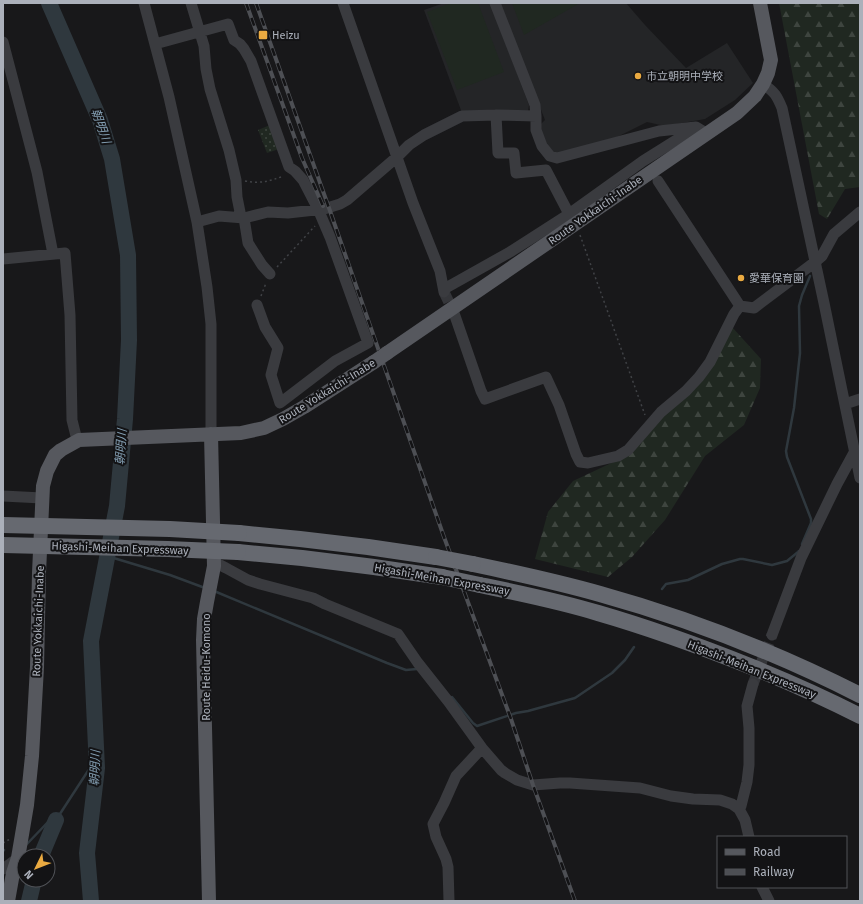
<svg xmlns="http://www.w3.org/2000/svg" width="863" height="904" font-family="'Fira Sans','Noto Sans JP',sans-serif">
	<defs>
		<pattern id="grass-dots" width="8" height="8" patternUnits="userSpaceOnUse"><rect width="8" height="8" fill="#202821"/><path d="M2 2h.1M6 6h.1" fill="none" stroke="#3e453f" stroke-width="1.8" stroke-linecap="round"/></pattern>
		<pattern id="forest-firs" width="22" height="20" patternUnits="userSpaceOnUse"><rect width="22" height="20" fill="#202821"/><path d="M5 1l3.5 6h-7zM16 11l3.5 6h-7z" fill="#3e453f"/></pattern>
	</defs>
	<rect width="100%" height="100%" fill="#18181a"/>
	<path fill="#242527" d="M444 3H490L529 105 528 111 462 113 424 10Z
		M500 3H626L645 25 686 68 727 43 753 83 735 100 705 119 665 126 647 122 613 139 557 156 550 151 539 130 541 124 545 120Z"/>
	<path fill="url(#grass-dots)" d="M270 125 279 149 267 153 258 130Z"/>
	<path fill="url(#forest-firs)" d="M779 3H860V187L845 189 827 219 819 214Z
		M732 327 761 359 760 388 744 425 705 456 665 520 632 557 608 577 535 559 548 512 573 481 622 458 704 367Z"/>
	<path fill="#202821" d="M451 3H478L504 72 457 90 427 12Z
		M512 3H580L524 35Z"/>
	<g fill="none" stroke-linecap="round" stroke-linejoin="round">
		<path stroke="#2f383e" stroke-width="2.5" d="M802 544 811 523V519L787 457 786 451 794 408 800 353 799 306 802 295 810 276
			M107 556 170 575 205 588
			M662 589 666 584 688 580 722 564 740 559H743L772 565 787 561 798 552 799 551
			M214 591 387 663 406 670 417 669
			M452 697 473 723 477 726 516 713 528 711 575 698 612 673 625 660 634 647
			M26 845 48 822 56 820 97 757
			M3 851 4 850"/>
		<path stroke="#2f383e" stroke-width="16" d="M49 3 100 120 112 159 128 255 129 340 125 419 117 506 91 641 97 768 87 853 91 901
			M41 856 56 820
			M29 901 34 880"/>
		<path stroke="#35363a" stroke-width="11" stroke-dasharray="11 5.5" stroke-linecap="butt" d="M444 292 454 313
			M753 684 772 635"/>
		<path stroke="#404246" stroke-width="1.5" stroke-dasharray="2 3" stroke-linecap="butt" d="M245 181C262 184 269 181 284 176
			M580 235 645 415
			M277 267 315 226
			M261 296 266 283
			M3 843 10 839"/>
		<path stroke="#3a3b3f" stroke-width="11" d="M144 3 169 97 197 222 207 287 211 324V434
			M191 3 204 46 206 69 210 89 229 150 236 180 237 197 241 217
			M343 3 413 203 440 271 444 292
			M495 3 535 105 536 116
			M3 42 37 172 53 254
			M155 44 228 24 234 40 240 44 244 49 251 61 289 167 295 171 303 180 318 209 330 237 368 343 335 361 280 403 271 375 278 348 265 327 257 305
			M763 84C775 92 777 96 782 108L824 303 860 478
			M496 115 498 153H514L516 173 546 170 569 214
			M658 181 740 306
			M244 218 248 243 262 265 270 274
			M197 222 219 216 244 218 268 212 288 213 324 209 340 204 347 200 397 157 409 145 424 135 462 116 496 115 536 116V130L542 146 550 156 557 158 659 131 696 127 706 133
			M3 259 65 253 70 315 72 420 76 436 79 440
			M444 289 510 252 532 238 569 214 643 161 694 129
			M454 313 481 391 485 399 546 377 559 405 576 454 580 462 588 463 618 456 628 450 661 412 686 391 699 377 710 362 734 314 740 306 754 308 815 262 822 256 834 234 860 212
			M845 404 860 399
			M3 496 42 498
			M214 566 220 565 226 568 248 580 260 584 313 598 325 604 398 634 418 663 448 701 482 748 501 770 505 773 517 780 533 785 560 783H570L640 788 671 796 693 799 720 800 732 804 739 809 745 820 749 837
			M772 635 801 558 837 484 855 451
			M739 809 741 806 747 782 749 765V728L747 706 753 684
			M3 869 18 858
			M762 887 769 901
			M449 901 448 867 446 859 436 837 433 824 444 803 456 776 482 748"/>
		<path stroke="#56585e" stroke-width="14" d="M387 353 737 113 755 96 763 84 768 73 771 60 760 3
			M8 901 13 873 18 858 27 805 32 756 37 667 39 573 43 486 47 471 55 455 61 450 79 440 241 433 264 428 283 419 304 407 374 362
			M209 901 203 640 204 619 207 602 214 566 211 434"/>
		<path stroke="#666970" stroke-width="16" d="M239 533 300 539 368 547 436 557
			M238 552 302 558 374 567 442 577
			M473 564C516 573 558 582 600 594 690 619 777 653 860 695
			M480 585C519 593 559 601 598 613 650 628 702 647 752 667 789 682 825 698 860 716"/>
		<defs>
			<path id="rail" d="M246 3 302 158 323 206
				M256 3 329 208 338 234 444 537 511 719 533 785 575 901"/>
		</defs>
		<use href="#rail" stroke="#4d4f54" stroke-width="4"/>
		<use href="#rail" stroke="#131315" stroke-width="2.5" stroke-dasharray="8" stroke-linecap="butt"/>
		<path stroke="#56585e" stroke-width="14" d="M374 362 387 353"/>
		<path stroke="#666970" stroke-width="16" d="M3 525 170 529 239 533
			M3 545 168 549 238 552
			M436 557 473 564
			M442 577 480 585"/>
	</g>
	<g fill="#eaaa41" stroke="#131315" stroke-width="1.5">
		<rect x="258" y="30" width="10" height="10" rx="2"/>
		<circle cx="638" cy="76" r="4"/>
		<circle cx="741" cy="278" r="4"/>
	</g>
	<g text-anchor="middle" stroke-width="4" stroke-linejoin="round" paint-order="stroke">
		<g font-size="11" fill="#abb0ba" stroke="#131315" text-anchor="start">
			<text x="272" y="39">Heizu</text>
			<text x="646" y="80">市立朝明中学校</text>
			<text x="749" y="282">愛華保育園</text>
		</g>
		<g font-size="11" fill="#abb0ba" stroke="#131315">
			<text transform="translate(595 210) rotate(-35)" y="4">Route Yokkaichi-Inabe</text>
			<text transform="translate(327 391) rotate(-32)" y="4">Route Yokkaichi-Inabe</text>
			<text transform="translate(120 548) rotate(2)" y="4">Higashi-Meihan Expressway</text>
			<text transform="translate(442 579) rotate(10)" y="4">Higashi-Meihan Expressway</text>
			<text transform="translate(38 621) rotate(-88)" y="4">Route Yokkaichi-Inabe</text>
			<text transform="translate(206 667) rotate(-90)" y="4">Route Heidu-Komono</text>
			<text transform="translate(752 669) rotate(22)" y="4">Higashi-Meihan Expressway</text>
		</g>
		<g font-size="12" font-style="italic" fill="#849fb3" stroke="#131315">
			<text transform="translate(101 126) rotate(71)" y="4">朝明川</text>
			<text transform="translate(121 447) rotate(-86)" y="4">朝明川</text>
			<text transform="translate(95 768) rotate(-88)" y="4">朝明川</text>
		</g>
	</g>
	<rect width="863" height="904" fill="none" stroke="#abb0ba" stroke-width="8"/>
	<rect x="717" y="836" width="130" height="52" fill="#131315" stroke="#505257"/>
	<rect x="725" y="849" width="20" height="6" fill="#56585e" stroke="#505257"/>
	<text x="753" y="856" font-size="12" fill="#abb0ba">Road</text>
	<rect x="725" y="869" width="20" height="6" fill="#4d4f54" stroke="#505257"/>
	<text x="753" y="876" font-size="12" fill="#abb0ba">Railway</text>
	<g transform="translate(36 868) rotate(227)"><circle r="19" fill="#131315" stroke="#505257"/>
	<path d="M0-3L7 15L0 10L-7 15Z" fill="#eaaa41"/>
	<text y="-6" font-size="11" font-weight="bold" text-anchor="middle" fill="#abb0ba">N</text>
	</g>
</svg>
